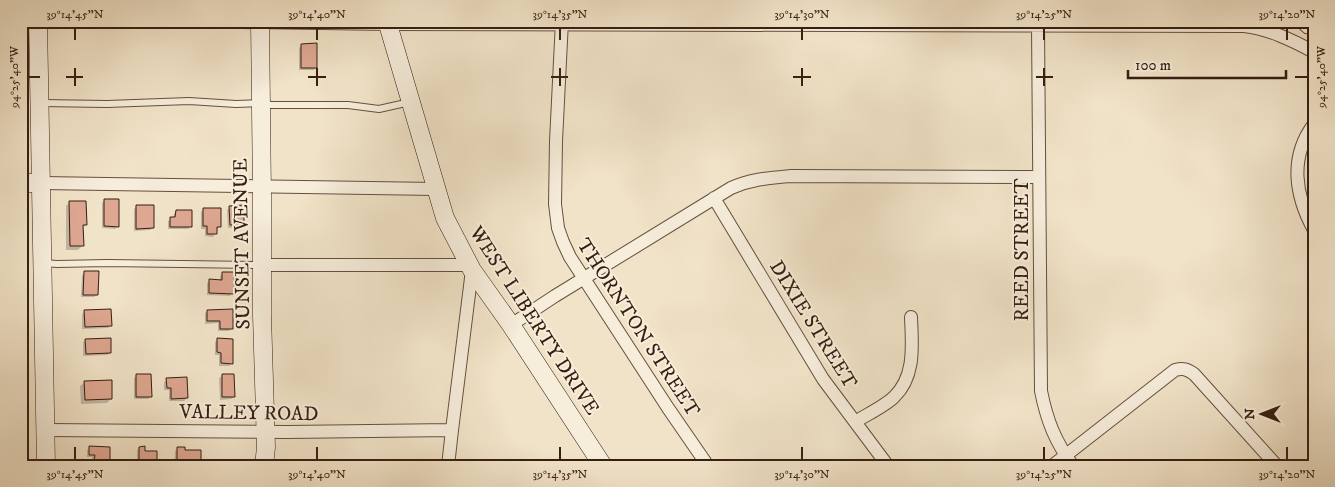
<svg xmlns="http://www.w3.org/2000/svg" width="1335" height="487" font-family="'IM FELL DW Pica',serif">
	<rect width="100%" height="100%" fill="#f1e3c8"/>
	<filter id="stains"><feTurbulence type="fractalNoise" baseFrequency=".004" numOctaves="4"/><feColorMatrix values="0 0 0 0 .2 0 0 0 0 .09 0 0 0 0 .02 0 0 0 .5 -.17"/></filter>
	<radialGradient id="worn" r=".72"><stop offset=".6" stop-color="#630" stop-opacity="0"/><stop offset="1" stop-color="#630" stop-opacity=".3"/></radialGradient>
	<path fill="#0003" d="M302 45 316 68 314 70H299V48Z
		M105 200 118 226 115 229 102 228V203Z
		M70 202 85 225 82 228V246L78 250H66V206Z
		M136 207 153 228 150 230 134 231V209Z
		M230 207 243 225 241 227 228 228 227 210Z
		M204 209 219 226 213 237 205 236V229H201V212Z
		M176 211 190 227 188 229H168V221L171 219H173L174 214Z
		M85 272 97 295 94 297H81L82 275Z
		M223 273 232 293 230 296 207 295V283L210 281H220V276Z
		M85 311 110 326 108 328 82 329V314Z
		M208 311 232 328 229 331H218V323L205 324V313Z
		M86 340 110 353 107 355 83 356V342Z
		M217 340 232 363 229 366H219V355H215V342Z
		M136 376 151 396 148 399H134V378Z
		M222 376 234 397 231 399 220 400 219 378Z
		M167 379 187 398 184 401H169V390H164V382Z
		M85 382 111 399 107 403 81 404 80 386Z
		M90 448 109 461 106 463H92V457H87V450Z
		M139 448 156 464 154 466H137V450Z
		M177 449 184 452 200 466H174L175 451Z"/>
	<path fill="#dea791" stroke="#361e11" d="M317 43V68H301V44Z
		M104 199H119V227L104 226Z
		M69 201H86L87 225H83L84 246H70Z
		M136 205H154V228L136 229Z
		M244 205V225H230L229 206Z
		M203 208H221V227H217V234H207V226H203Z
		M176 210H192V227H170V217H175Z
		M84 271H99L98 295H83Z
		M222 272H234V294L209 293V279L222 280Z
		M111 309 112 326 85 327 84 310Z
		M233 309V329H220V321H207V310Z
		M111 338V353L86 354 85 339Z
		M217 338 233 339V364L221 363V353L217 352Z
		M136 374H151L152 397H136Z
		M222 374H234L235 397H222Z
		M187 377 188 398 171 399V388H167L166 378Z
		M112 380V399L85 400 84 381Z
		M89 446 110 447V461H94L95 455H89Z
		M145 446V451H157V465H139V447Z
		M177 447H185V450H201V466H195V464H177Z"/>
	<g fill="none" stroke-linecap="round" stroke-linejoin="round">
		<defs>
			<path id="lane" d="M1296 21 1306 30
				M41 103 107 104 189 101 236 104 261 103 271 105H348L379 109 410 102
				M44 263 57 264 107 263 261 265"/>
			<path id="street" d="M176 21 388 24 1244 26C1269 29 1292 40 1314 52
				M562 21 556 141 555 204 558 228 563 242 570 257 668 408 708 466
				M1038 26 1041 391C1047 421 1055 441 1073 466
				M1314 124C1289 157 1295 196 1314 230
				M41 183 436 189
				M714 198 823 379 888 466
				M262 265H470
				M511 325 555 296 731 188C752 179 769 178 791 176L1039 177
				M855 422C866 415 885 406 894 397 916 376 912 344 911 317
				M46 430 288 432 452 430
				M448 466 452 430 472 270
				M1052 466 1175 370C1183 368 1187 369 1194 374L1277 466"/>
			<path id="secondary" d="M38 21 46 466
				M260 21 262 196V315L266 447 264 466
				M387 21 445 218 472 270 511 325 603 466
				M21 183H41"/>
		</defs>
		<use href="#lane" stroke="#654f3f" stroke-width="8"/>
		<use href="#street" stroke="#654f3f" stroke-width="14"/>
		<use href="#secondary" stroke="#361e11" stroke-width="19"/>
		<path stroke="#361e11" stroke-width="2" stroke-dasharray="4 2.5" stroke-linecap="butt" d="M21 207 25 212 27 234"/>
		<use href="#lane" stroke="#f6eddb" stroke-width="6"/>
		<use href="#street" stroke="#f6eddb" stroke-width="12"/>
		<use href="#secondary" stroke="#f6eddb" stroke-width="18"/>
	</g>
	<path fill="none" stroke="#361e11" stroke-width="2" d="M75 28V40M317 28V40M560 28V40M802 28V40M1044 28V40M1287 28V40M75 68V86M317 68V86M560 68V86M802 68V86M1044 68V86M28 77H40M66 77H83M308 77H326M551 77H568M793 77H811M1036 77H1053M1295 77H1308M75 447V460M317 447V460M560 447V460M802 447V460M1044 447V460M1287 447V460"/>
	<g text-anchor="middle" stroke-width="4" stroke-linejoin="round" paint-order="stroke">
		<g font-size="20" fill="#361e11" stroke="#f6eddb">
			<text transform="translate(241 244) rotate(-91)" y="7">SUNSET AVENUE</text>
			<text transform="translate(1021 250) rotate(-90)" y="7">REED STREET</text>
			<text transform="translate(535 320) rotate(57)" y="7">WEST LIBERTY DRIVE</text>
			<text transform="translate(814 324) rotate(58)" y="7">DIXIE STREET</text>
			<text transform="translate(639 327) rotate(57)" y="7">THORNTON STREET</text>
			<text transform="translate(249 412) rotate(1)" y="7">VALLEY ROAD</text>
		</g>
	</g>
	<rect width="1335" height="487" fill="none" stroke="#f1e3c8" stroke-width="55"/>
	<g transform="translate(1262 414) rotate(270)" stroke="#f6eddb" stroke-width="4" paint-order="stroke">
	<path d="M0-4L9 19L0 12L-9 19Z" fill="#361e11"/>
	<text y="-8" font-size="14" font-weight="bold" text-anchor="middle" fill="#361e11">N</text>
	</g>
	<path d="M1128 70v8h158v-8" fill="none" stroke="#361e11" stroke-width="2.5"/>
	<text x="1135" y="70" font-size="15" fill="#361e11" stroke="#f6eddb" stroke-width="4" paint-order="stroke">100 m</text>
	<rect x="28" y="28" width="1280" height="432" fill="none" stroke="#361e11" stroke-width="2"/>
	<g font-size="12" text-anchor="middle" fill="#361e11">
		<text x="75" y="18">39°14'45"N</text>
		<text x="317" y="18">39°14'40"N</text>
		<text x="560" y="18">39°14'35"N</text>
		<text x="802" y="18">39°14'30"N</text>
		<text x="1044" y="18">39°14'25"N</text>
		<text x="1287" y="18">39°14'20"N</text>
		<text transform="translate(1321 77) rotate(-90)" y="4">94°25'40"W</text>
		<text transform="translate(14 77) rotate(-90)" y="4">94°25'40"W</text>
		<text x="75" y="478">39°14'45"N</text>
		<text x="317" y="478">39°14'40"N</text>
		<text x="560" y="478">39°14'35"N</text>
		<text x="802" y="478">39°14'30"N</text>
		<text x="1044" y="478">39°14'25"N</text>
		<text x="1287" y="478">39°14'20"N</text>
	</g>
	<rect width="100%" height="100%" filter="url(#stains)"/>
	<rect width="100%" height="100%" fill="url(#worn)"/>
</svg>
